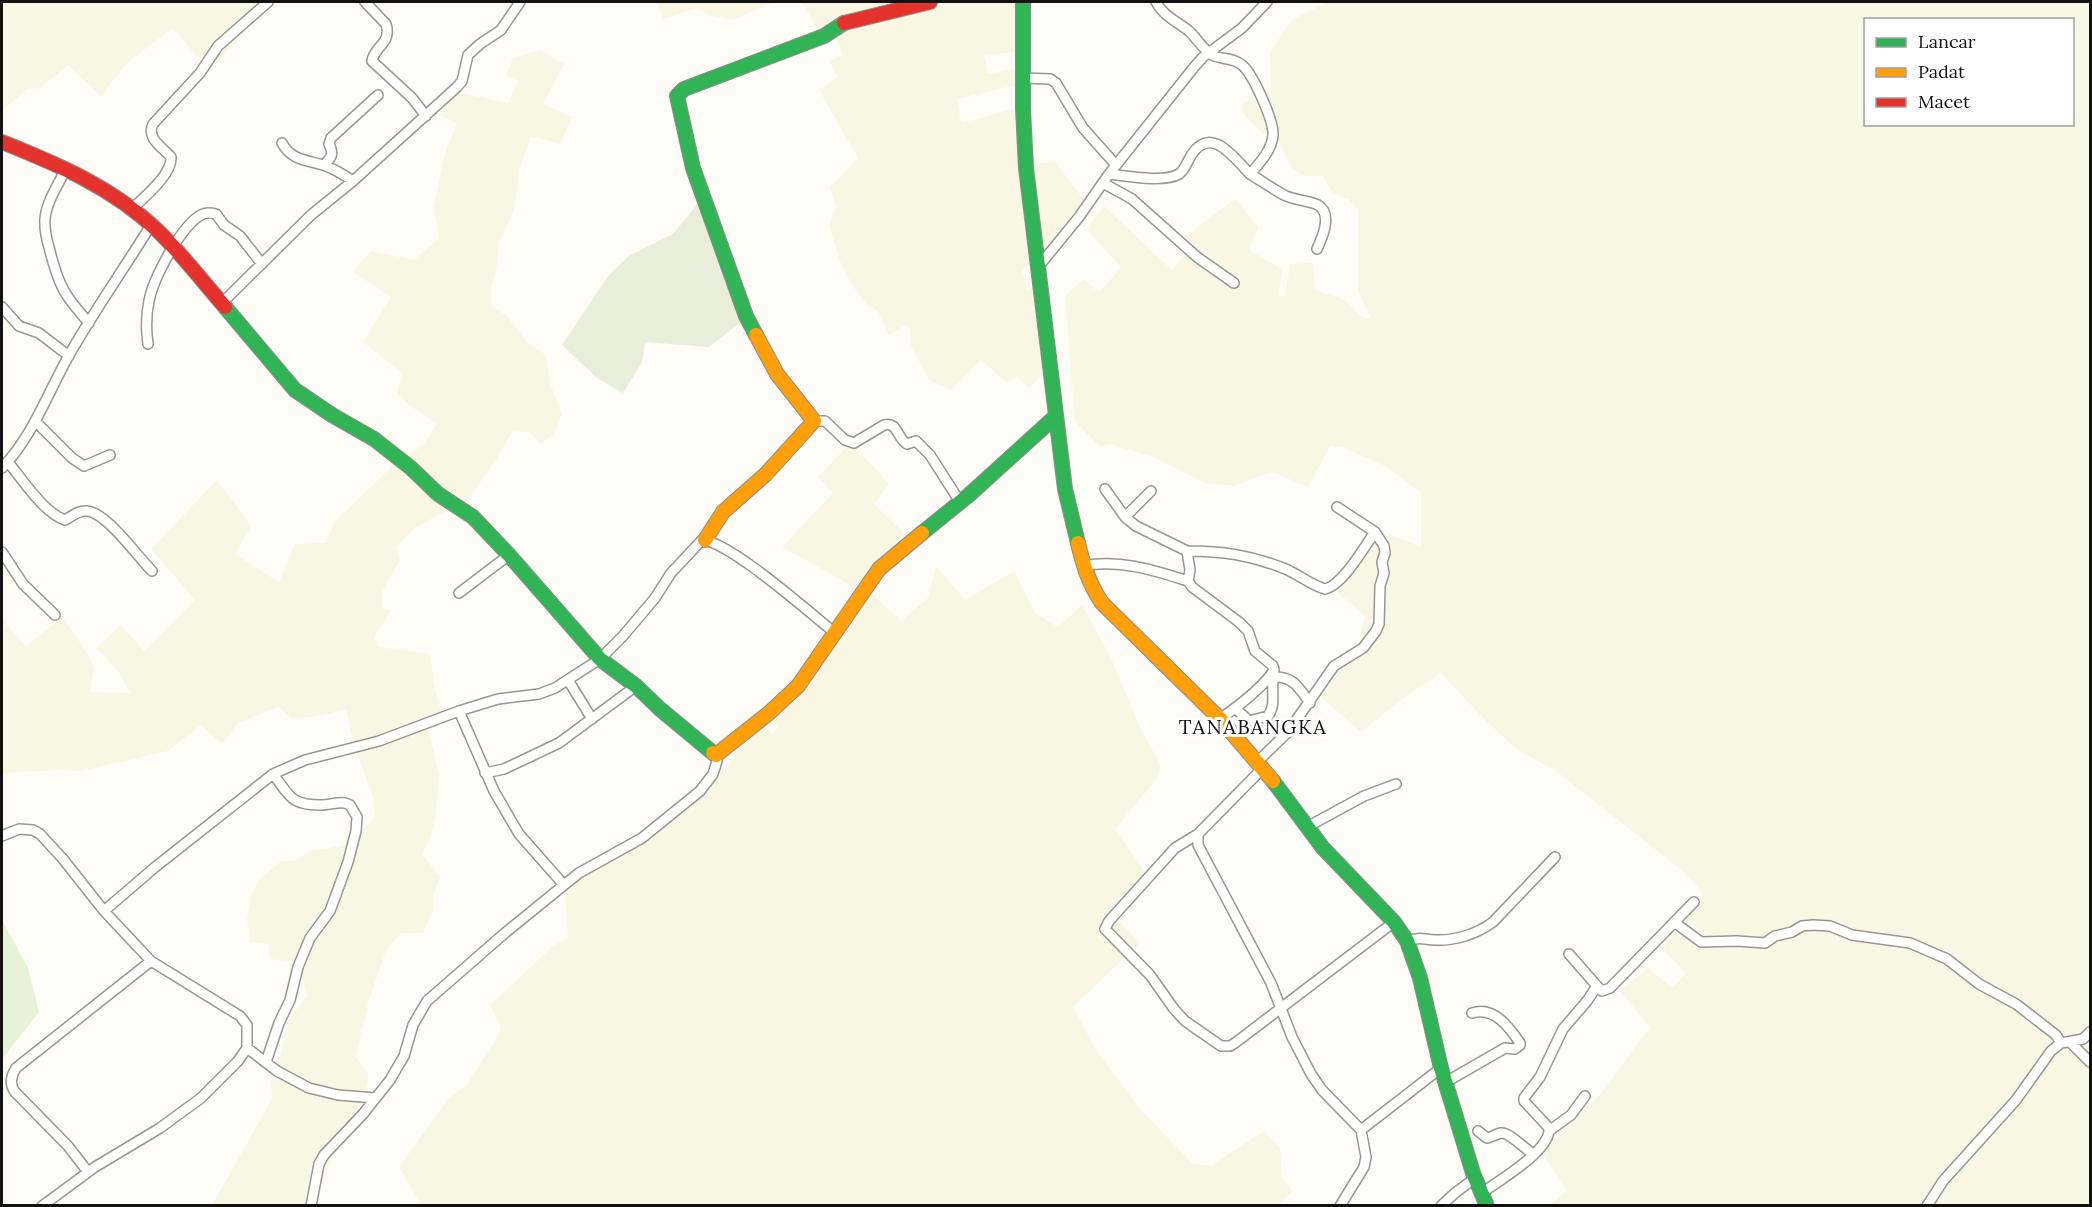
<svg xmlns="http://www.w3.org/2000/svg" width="2092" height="1207" font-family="Lora,serif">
	<rect width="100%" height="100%" fill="#fdfcf7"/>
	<path fill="#f9f7e4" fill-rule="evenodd" d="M2 2H276L256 19 209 71 173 28 128 62 101 96 68 65 40 88 27 89 2 111Z
		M657 2H774L732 20 709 15 697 8 663 19Z
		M802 2H1019L1022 51 984 56 988 74 1027 67 1028 82 957 99 961 123 1026 106 1028 164 1055 162 1086 202 1053 248 1040 255 1022 271 1028 290 1042 281 1046 369 1030 388 1017 377 1007 383 981 360 951 390 929 380 911 346 910 328 906 325 889 335 878 311 867 305 852 285 840 261 829 225 836 207 830 187 858 158 819 90 837 77 830 61 843 55 833 29 820 34Z
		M1327 2H2090V1205H1551L1567 1190 1542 1153 1573 1123 1602 1092 1650 1027 1620 991 1648 968 1672 988 1686 974 1662 948 1674 933 1699 950 1709 939 1686 918 1702 900V891L1680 869 1556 771 1516 749 1484 719 1441 673 1406 696 1361 732 1321 697 1358 645 1365 616 1336 591 1383 531 1421 547V493L1385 466 1342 447 1330 446 1308 487 1272 472 1234 486 1205 483 1156 458 1110 444 1100 447 1075 422 1065 296 1084 279 1099 293 1121 267 1086 229 1104 206 1172 270 1193 244 1186 237 1209 218 1235 199 1258 227 1249 250 1283 270 1278 295 1285 297 1290 264 1313 263 1315 290 1345 300 1362 317 1371 319 1358 291V210L1349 200 1332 192 1323 176H1306L1293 170 1277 138 1261 132 1244 115 1242 104 1271 89 1270 52 1292 20ZM1866 20H2072V124H1866Z
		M540 50 564 64 543 104 572 117 560 144 531 136 520 168 514 211 499 242 497 265 491 288 492 307 506 315 527 342 546 355 550 383 562 414 554 434 541 444 530 433 513 430 494 463 469 498 415 528 396 547 400 560 382 591V608L391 611 374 637 378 647 431 654 433 681 442 716 427 723 439 775 436 812 430 839 422 854 440 877 434 893 433 910 423 933H402L386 950 367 1006 368 1011 362 1028 356 1057 369 1075 365 1088 375 1099 342 1137 327 1170 315 1205H212L272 1099 271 1081 279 1061 288 1021 308 995 296 962 270 959 268 944 250 942 247 919 251 895 259 880 281 861H294L312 850 325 849 344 845 375 818 373 796 355 749 346 710 310 717 291 718 278 707 238 723 222 744 201 725 168 751 81 771 58 770 2 773V620L26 646 63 617 89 656 94 669 90 692 130 693 119 672 96 648 121 625 144 651 195 600 151 549 217 480 251 526 235 554 279 582 295 544 326 543 335 521 397 462 423 445 437 424 409 405 397 392 402 373 363 342 391 297 353 272 371 251 414 260 439 238 434 207 445 153 457 124 439 114 459 93 508 103 518 81 506 76 513 58Z
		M851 442 889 484 874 504 908 537 854 587 782 547 833 493 818 477Z
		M936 566 965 600 1014 571 1035 613 1058 627 1082 605 1111 658 1141 730 1161 765 1156 780 1115 829 1148 877 1116 918 1140 943 1073 1007 1096 1050 1140 1109 1192 1163 1211 1166 1264 1131 1280 1148 1282 1178 1293 1191 1276 1206H422L399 1167 448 1099 466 1086 497 1038 501 1027 490 1005 553 946 568 938 565 888 610 857 640 845 701 795 732 761 738 744 762 724 773 734 778 727 772 720 792 705V697L818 669 848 630 871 593 901 621 928 598Z"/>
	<path fill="#e7f3d7" d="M2 920 28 968 39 1012 2 1059Z"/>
	<path fill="#e9eedb" d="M697 205 752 302 741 322 709 347 645 342 642 362 623 393 597 378 562 345 609 275 629 256 673 234Z"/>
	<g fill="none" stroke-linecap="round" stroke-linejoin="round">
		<defs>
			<path id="street" d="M365 2 386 24C392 44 374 46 372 61L412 98 426 116
				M1023 78 1050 79 1056 83 1083 128 1116 165
				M282 143C291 160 306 160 323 165 333 168 344 175 353 181
				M324 165C332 157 334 154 329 144L331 138 378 95
				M66 168C59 184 46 202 45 219 44 230 47 241 50 251 59 287 65 296 89 323
				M1109 174C1127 176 1164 183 1179 174 1185 170 1188 160 1192 154 1212 125 1234 158 1250 174 1259 164 1272 150 1273 135 1274 121 1253 74 1242 65 1233 57 1222 60 1212 55 1203 49 1197 39 1190 32 1177 21 1164 17 1156 2
				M1250 174C1262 181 1274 190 1286 196 1295 200 1311 201 1318 205 1333 214 1322 238 1317 249
				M1103 183 1132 199 1197 257 1234 283
				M132 209C144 197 172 175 171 157 162 147 146 138 153 124L200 73 218 46 268 2
				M1039 266 1079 217 1109 174 1195 66 1203 57 1242 28 1267 2
				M222 303 311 215 353 181 457 87 462 81 468 55 480 44 501 30 520 2
				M2 307 19 326 39 333 69 356
				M148 344C146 330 146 315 149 301 153 279 182 223 203 214 207 212 212 213 216 214L224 225 240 236 262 264
				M35 421 72 458 84 466 110 455
				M814 421H825L845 440 854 443 884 425C898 421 897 439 907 444L916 441 930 455 960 502
				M8 462C22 479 44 513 65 520 72 516 79 510 87 511 106 512 138 557 152 571
				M2 468C34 435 49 389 72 350 97 307 125 267 151 225
				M1105 489 1125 517 1136 526 1187 551 1190 570 1188 581 1192 587 1239 622 1248 631 1255 651 1273 666 1274 670C1263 688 1237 707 1220 719
				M1125 517 1151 491
				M1187 551C1222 551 1250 555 1283 568 1297 573 1310 585 1325 589 1343 585 1364 547 1375 532
				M2 552 23 584 55 615
				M1083 566C1120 559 1153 570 1188 581
				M459 593 509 555
				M1271 676C1295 678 1296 684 1310 703
				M568 680 592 719
				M1235 708 1249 721 1268 716C1277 704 1270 690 1274 676
				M459 711 494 791 519 834 564 885
				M1257 762 1288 732 1334 666 1363 648 1376 631 1379 624 1380 586 1384 573 1382 562 1385 553 1384 546 1375 532 1337 507
				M1263 768 1198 834V845L1271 983 1292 1037 1311 1074 1322 1090 1361 1130
				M485 773 504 769 559 743 636 686
				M1307 827 1364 796 1396 784
				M1198 834 1175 848 1109 921 1105 929 1150 975 1174 1009 1185 1021 1221 1046H1230L1235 1043 1394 922
				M2 836 19 829 33 830 40 834 63 859 104 911 151 961 240 1016 247 1025V1048L277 1071 309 1088 338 1095 376 1098
				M104 911 154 868 273 774 305 760 379 741 459 711 498 699 539 694 555 688 600 659 623 636 655 598 671 573 702 540C729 541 810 613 835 633
				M1674 922 1701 942 1737 941 1765 943 1775 936 1792 932 1802 926 1813 925 1830 926 1852 935 1910 943 1947 959 1979 984 2016 1004 2056 1035 2061 1043
				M1407 941C1419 937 1422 939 1435 940 1455 941 1477 934 1493 922L1555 857
				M1597 986 1602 991 1610 988 1694 902
				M2070 1042 2090 1062
				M266 1062 279 1023 290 1000 298 967 310 938 330 911 348 862 356 831 357 817 350 805 345 803C337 802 329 805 321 805 290 805 290 796 273 774
				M1446 1082 1505 1048 1515 1049 1520 1045V1043C1509 1027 1494 1006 1472 1013
				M1478 1131 1487 1138C1492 1137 1496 1134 1501 1133 1510 1132 1525 1150 1534 1154
				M1549 1131 1571 1115 1585 1096
				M88 1172 68 1146 15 1092C9 1084 11 1076 16 1068L151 961
				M1482 1193C1499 1180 1551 1151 1549 1128L1524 1101V1098L1540 1077 1563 1029 1587 1001 1597 986 1569 954
				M42 1206 95 1167 160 1128 201 1098 238 1061 247 1048
				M311 1206 319 1164 324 1155 363 1114 390 1080 404 1056 413 1025 427 1001 505 933 564 885 579 873 642 838 700 791 713 774 717 761 716 755
				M1340 1206 1364 1167 1366 1157 1361 1130 1441 1068
				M1441 1206 1455 1193 1475 1178
				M1927 1206 1943 1181 2016 1100 2051 1051 2061 1043 2083 1039 2090 1032"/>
			<path id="fast" d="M1023 2V109L1026 168 1065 489 1078 543
				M225 307 295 390 332 415 374 439 411 468 438 494 473 517 509 555 600 659 636 686 660 709 713 753
				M756 335 746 316 693 168 677 96 684 89 824 36 844 23
				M922 533 969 495 1056 416
				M1273 781 1323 848 1394 922 1407 941 1420 978 1441 1068 1473 1173 1487 1206"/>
			<path id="slow" d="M705 540 723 512 766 474 814 421 777 374 756 335
				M1078 543C1083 565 1089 584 1102 603L1220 719 1273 781
				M713 753 716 755 769 713 798 686 879 569 922 533"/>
			<path id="jam" d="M844 23 930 2
				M2 142C59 165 112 187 158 231 182 254 203 282 225 307"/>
		</defs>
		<use href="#street" stroke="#979795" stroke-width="12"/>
		<use href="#fast" stroke="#8e8d8b" stroke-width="16"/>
		<use href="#slow" stroke="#8e8d8b" stroke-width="16"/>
		<use href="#jam" stroke="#8e8d8b" stroke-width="16"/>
		<use href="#street" stroke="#fffffe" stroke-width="9"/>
		<use href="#fast" stroke="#30b455" stroke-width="14"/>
		<use href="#slow" stroke="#ff9f0a" stroke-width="14"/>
		<use href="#jam" stroke="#e5322d" stroke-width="14"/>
	</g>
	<g text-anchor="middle" stroke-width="6" stroke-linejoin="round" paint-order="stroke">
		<g font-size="20" letter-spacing="1.5" fill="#111" stroke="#fff">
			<text x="1253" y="734">TANABANGKA</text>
		</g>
	</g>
	<rect width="2092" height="1207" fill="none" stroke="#111111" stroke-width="6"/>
	<rect x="1864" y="18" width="210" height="108" fill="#ffffff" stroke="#a0a0a0" stroke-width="1.5"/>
	<rect x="1876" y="38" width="30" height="9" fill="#30b455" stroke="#a0a0a0" stroke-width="1.5"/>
	<text x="1918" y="48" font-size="18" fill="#111111">Lancar</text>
	<rect x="1876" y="68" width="30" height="9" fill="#ff9f0a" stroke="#a0a0a0" stroke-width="1.5"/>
	<text x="1918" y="78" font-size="18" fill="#111111">Padat</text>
	<rect x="1876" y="98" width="30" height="9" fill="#e5322d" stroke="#a0a0a0" stroke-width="1.5"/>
	<text x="1918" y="108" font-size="18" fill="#111111">Macet</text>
</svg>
